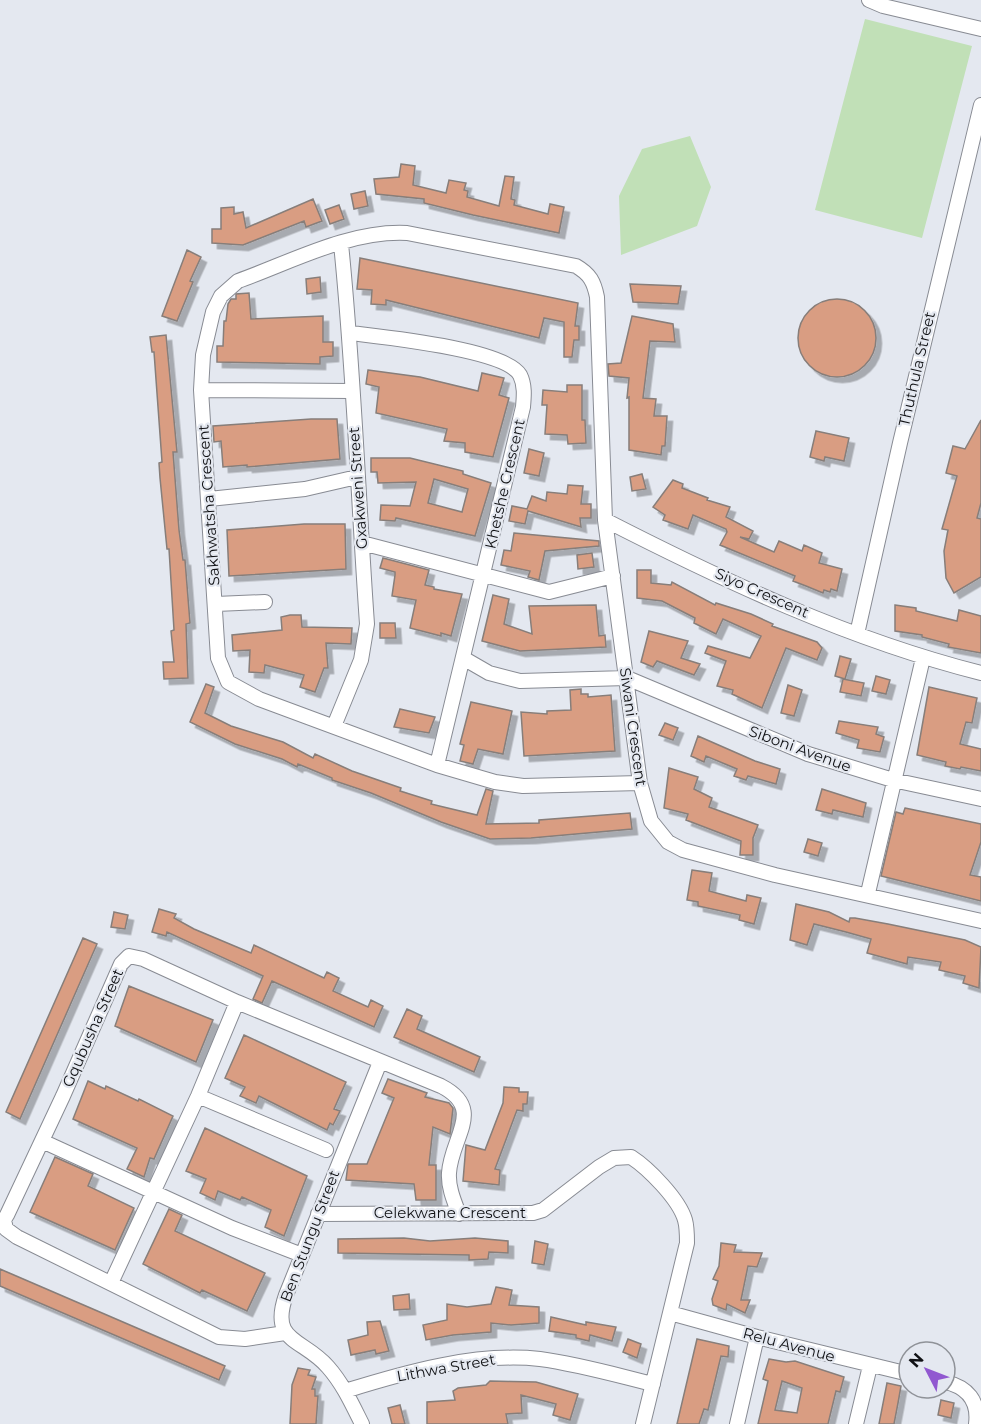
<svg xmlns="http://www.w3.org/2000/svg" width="981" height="1424" font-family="Montserrat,sans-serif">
	<defs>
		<filter id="shadow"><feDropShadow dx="5.5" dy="5.5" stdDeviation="0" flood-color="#0004"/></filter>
	</defs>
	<rect width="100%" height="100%" fill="#e4e8f0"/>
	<path fill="#c1e0b7" d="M865 19 972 46 922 238 815 210Z
		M690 136 711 187 697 226 621 255 619 196 642 149Z"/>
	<path fill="#d99d82" stroke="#877e7a" stroke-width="1.5" fill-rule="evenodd" filter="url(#shadow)" d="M401 164 415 166 413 185 446 193 449 180 466 183 464 190 468 191 467 197 499 206 505 176 514 177 511 199 515 200 514 205 548 214 550 204 564 207 559 233 473 215 424 203V199L376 194 374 179 399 177Z
		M365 191 368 206 354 209 351 194Z
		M313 199 322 221 306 227 304 221 243 245 212 243V229H221V208L234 207V214L243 212 246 228Z
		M339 205 344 219 330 224 325 210Z
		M187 250 201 257 190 281 193 282 177 321 162 316Z
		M360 258 578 303 575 326H579V340H574L572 357H564V322L544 318 539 338 386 300V305L371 304 372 290 357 289Z
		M320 277 321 292 307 294 306 279Z
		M630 284 681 286 678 304 633 302Z
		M249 293 251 319 323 316V342H333V356L320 357V364L217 362V346H223L224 321H226L228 304 231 299H236V294Z
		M798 338a39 39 0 1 1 78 0a39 39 0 1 1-78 0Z
		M632 316 673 324 675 342 650 341 643 398 656 399 654 416H667L665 446H662L661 455 629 450V397L627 398 629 378 609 376 608 364 621 363Z
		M166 335 177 452H173L179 530 183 560H185L190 623 186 624 188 678 164 679 163 662H174L171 631 174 630 169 549H167L160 478 159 463 162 462 154 352H152L150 337Z
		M368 370 420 377 478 391 482 373 504 378 499 395 509 398 493 457 465 452V443L444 441 447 429 376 413 379 387 366 384Z
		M567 385H582V420H585L586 443 568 444 567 435 545 434 547 405H542L543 390 567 392Z
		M311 419H337L340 459 247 467V465L223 467 221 441 214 442 213 426Z
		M981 420V503L977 518 981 519V577L954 593 946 578 944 551 948 530 942 529 957 476 946 473 953 446 965 449Z
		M816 431 849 438 844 461 825 457 824 461 810 457Z
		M529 449 544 453 539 476 524 473Z
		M371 458H410L463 471V474L491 483 475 536 396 518 395 521 380 520 381 505 410 506 416 482 378 483 377 472H371ZM434 479 468 489 462 512 428 503Z
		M642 474 646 489 632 491 630 477Z
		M673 480 683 484 682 488 708 498 707 500 730 507 726 517 753 531 749 539 740 537 774 552 779 541 802 551 804 545 822 553 819 563 842 569 837 591 831 589 830 592 824 590 823 593 806 586 793 581 795 576 720 545 727 532 726 529 693 515 688 529 663 520 665 515 653 507Z
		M568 485 583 486 581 504H591V518H580L581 527 528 511 525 524 509 521 512 506 527 509 532 496 546 501 547 492 567 494Z
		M304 524H345L346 569 229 576 227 530Z
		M514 533 599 541V546L545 551 539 580 528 577 530 571 501 565 504 550 511 551Z
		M592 553 594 567 578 569 577 555Z
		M383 558 429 570 425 585 434 587V589L462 594 451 636 441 633V636L410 628 416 600 392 596 395 575V572L380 568Z
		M637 570H651V583L671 585 672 582 715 605 716 603 751 614 773 624 772 626 817 642 822 648 817 660 786 648 762 708 732 694 733 690 717 686 726 661 705 653 708 646 750 658 761 636 723 619 716 634 694 623 695 618 662 601 637 598Z
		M493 595 509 599 504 624 532 634 529 606 596 605 599 636 605 635 606 647 520 651 482 641Z
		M895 605 916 608V611L957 621 959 610 981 616V653L948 647 949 644 922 637V635L895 631Z
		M290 615H301L302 627 352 628 351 644 326 643 328 668H324L315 692 300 687 304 675 265 665 264 673 249 672 250 650 233 651 232 635 282 630 281 617Z
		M380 623H395L396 638H380Z
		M649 631 688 641 681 658 700 664 694 675 657 661 653 667 641 662Z
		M840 656 851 659 845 679 835 676Z
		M876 676 890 680 886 694 872 691Z
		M843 679 864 683 861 696 840 692Z
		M206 684 214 687 205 713 231 726 283 742 313 758 315 754 352 771 401 788 400 791 432 801 431 804 477 815 486 789 493 791 486 824 539 823V820L630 813 632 829 531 838 490 839 441 822 371 793 332 780V778L298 764 297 767 282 759 235 744 190 722Z
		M788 685 802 690 794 716 781 713Z
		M929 687 977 698 972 723 966 722 960 744 981 749V771L961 767 960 769 945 766 946 762 917 755Z
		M581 689V694H588V697L611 695 615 751 524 756 521 712 547 714V711L571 710 570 690Z
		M471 702 512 711 503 754 478 749 473 764 460 761 464 745 460 744Z
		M400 709 435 717 429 733 394 727Z
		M839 721 878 727 876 734 884 737 880 752 857 748 859 740 836 733Z
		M665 723 678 728 673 740 659 735Z
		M698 736 755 761 780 769 776 784 748 776 746 780 734 776 737 769 706 756 704 762 691 756Z
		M669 768 698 777 694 789 712 798 709 807 758 825 753 838V855H740L741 841 686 820 688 814 664 808Z
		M822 789 866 803 863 817 833 810 832 814 816 810Z
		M905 808 981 824V842L970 875 981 877V901L881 876 896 812 903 814Z
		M808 839 822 843 818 856 804 852Z
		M692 870 712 873 709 891 746 901 747 895 761 898 754 924 739 920 740 915 698 906V902L687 900Z
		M796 904 829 912 849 922 850 918H855L888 924 965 940 981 947 979 988 963 983 965 976 939 970 941 962 908 957 907 964 867 953 871 939 846 932 814 924 807 945 790 940Z
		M159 909 176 914 174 918 194 929 251 953 254 945 324 978 327 972 339 978 333 991 368 1007 371 1000 383 1006 374 1027 272 981 262 1003 253 999 263 976 167 932 166 936 152 932Z
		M114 912 128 915 125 929 111 927Z
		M83 938 97 944 20 1119 6 1112Z
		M129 986 213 1020 196 1062 115 1026Z
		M407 1009 422 1016 417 1029 480 1057 474 1072 394 1037Z
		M244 1035 346 1082 334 1109 340 1111 333 1125 330 1123 327 1130 259 1096 256 1103 240 1096 245 1087 225 1078Z
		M388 1079 427 1093 425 1097 449 1103 453 1108 450 1134 433 1127 429 1165H436V1200H416L414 1184 346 1180 348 1164H367L394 1098 382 1093Z
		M88 1081 105 1089 106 1086 138 1101 139 1099 173 1116 154 1159 150 1158 144 1177 127 1169 137 1148 73 1119Z
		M504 1087 519 1088V1092H528L527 1104H523V1111L517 1110 495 1169 500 1170 499 1185 463 1181 466 1145 485 1150 503 1103Z
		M205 1128 307 1176 284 1236 265 1227 271 1210 242 1197 240 1200 218 1191 215 1200 200 1193 206 1179 186 1171Z
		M55 1157 93 1174 88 1186 134 1208 115 1250 30 1212Z
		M169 1209 182 1215 175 1231 265 1273 247 1311 202 1290 200 1293 143 1264Z
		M404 1238 430 1241 475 1238 508 1241V1253L489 1252 488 1259 469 1260V1255L338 1253V1239Z
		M535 1241 548 1244 544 1265 532 1263Z
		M721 1243 736 1245 734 1252 762 1253 757 1267 748 1266 741 1300H750L745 1313 727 1304 726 1310 713 1305 712 1299 718 1281 713 1279 719 1266Z
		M0 1269 225 1366 219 1380 0 1286Z
		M496 1287 512 1290 509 1305 539 1307V1323L511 1325 491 1323V1332L453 1335 426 1340 423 1325 447 1320V1304L467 1307 491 1304Z
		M409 1294 410 1309 394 1310 393 1296Z
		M551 1317 586 1325V1322L616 1327 612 1341 590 1335 589 1341 576 1338V1335L549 1331Z
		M380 1321 389 1351 376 1354 375 1350 351 1355 348 1340 368 1335 367 1322Z
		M628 1339 641 1344 637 1358 623 1352Z
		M697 1339 729 1346 728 1357 721 1356 708 1410 704 1409 699 1424H677Z
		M769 1359 786 1362 795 1361 844 1377 840 1392 836 1391 828 1424H758L768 1381 763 1379ZM782 1381 802 1388 797 1413 775 1410Z
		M298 1368 310 1370 308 1375 316 1377 312 1389H315V1396H318L316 1424H290L292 1385Z
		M490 1381 536 1382 578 1394 570 1420 553 1415 556 1404 521 1395 522 1413 506 1414 508 1424H427V1402L455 1400 453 1391 458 1388 486 1385Z
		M887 1383 901 1386 898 1403 894 1424H879Z
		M941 1400 954 1403 951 1418 938 1415Z
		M400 1405 405 1424H392L388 1408Z"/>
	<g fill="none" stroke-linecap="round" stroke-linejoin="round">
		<defs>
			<path id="minor" d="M869 0 883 6 981 29
				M350 333C382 337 505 349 520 375 525 385 524 396 523 407L437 765
				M201 390 351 391
				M209 499 305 489 357 477
				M605 520C724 581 850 640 981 673
				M362 543 549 592 613 576
				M216 604 265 602
				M857 634 900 443 981 105
				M463 658 489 673 520 681 627 678 808 754 893 780 981 799
				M334 726 361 660 367 624C358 497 354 370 341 244
				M640 783 523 786 495 782 437 765 259 699 228 682 218 658 201 390 203 355 213 312 221 296 238 281C291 262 350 230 407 233L576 266C590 274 594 282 597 297L605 520 640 783 651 821 668 842 683 850 775 875 981 921
				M868 893 923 658
				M198 1096 326 1150
				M42 1141 232 1228 302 1255
				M318 1214 533 1213 543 1210 599 1167 614 1158 631 1157C648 1168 679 1199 685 1220 687 1227 687 1236 687 1243L643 1424
				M111 1283 198 1096 237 1002
				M670 1313 757 1337 909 1374
				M285 1333 245 1339 219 1337 17 1237 6 1229 4 1220 7 1215 63 1096 121 964 129 956 143 959 237 1002 441 1086C486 1109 451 1137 449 1173 448 1187 454 1201 459 1214
				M945 1382C968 1387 979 1401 976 1424
				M345 1391C406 1372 476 1352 540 1359 578 1364 616 1375 653 1384
				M362 1424C352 1404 343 1384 328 1367 303 1338 269 1343 286 1295L380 1062
				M737 1424 757 1337
				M856 1424 870 1366"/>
		</defs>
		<use href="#minor" stroke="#888b93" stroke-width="16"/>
		<use href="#minor" stroke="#fff" stroke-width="14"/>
	</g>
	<g text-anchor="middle" stroke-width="4.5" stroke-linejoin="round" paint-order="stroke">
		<g font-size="15" fill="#101114" stroke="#e4e8f0">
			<text transform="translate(917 369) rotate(-77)" y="5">Thuthula Street</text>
			<text transform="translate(505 484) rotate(-77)" y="5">Khetshe Crescent</text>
			<text transform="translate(358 488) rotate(-94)" y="5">Gxakweni Street</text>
			<text transform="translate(209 505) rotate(-94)" y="5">Sakhwatsha Crescent</text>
			<text transform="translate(762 593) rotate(24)" y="5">Siyo Crescent</text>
			<text transform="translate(633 727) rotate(82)" y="5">Siwani Crescent</text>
			<text transform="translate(800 749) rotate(20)" y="5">Siboni Avenue</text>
			<text transform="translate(93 1028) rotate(-66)" y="5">Gqubusha Street</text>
			<text x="450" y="1218">Celekwane Crescent</text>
			<text transform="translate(310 1236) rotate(-69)" y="5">Ben Stungu Street</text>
			<text transform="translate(789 1345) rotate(15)" y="5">Relu Avenue</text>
			<text transform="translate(446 1368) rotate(-10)" y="5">Lithwa Street</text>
		</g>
	</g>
	<g transform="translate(927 1370) rotate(312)"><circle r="28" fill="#e4e8f0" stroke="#8f9298" stroke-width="1.5"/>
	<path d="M0-4.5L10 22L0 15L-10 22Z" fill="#9158d0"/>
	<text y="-9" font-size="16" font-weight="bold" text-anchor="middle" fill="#101114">N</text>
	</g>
</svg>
